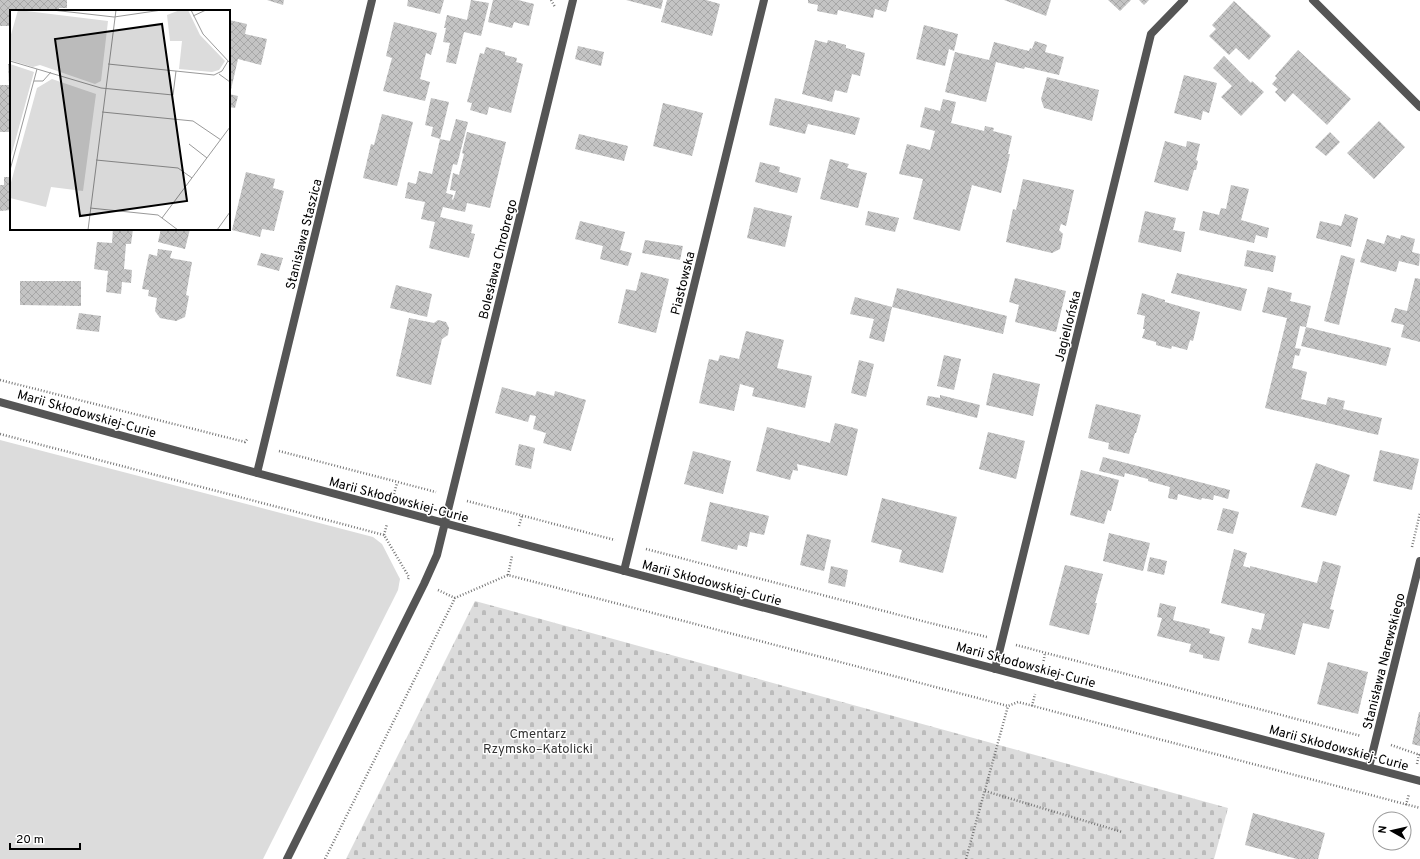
<svg xmlns="http://www.w3.org/2000/svg" width="1420" height="859" font-family="Overpass,sans-serif">
	<defs>
		<pattern id="cemetery-stones" width="16" height="16" patternUnits="userSpaceOnUse"><rect width="16" height="16" fill="#dcdcdc"/><path d="M2 7V4a2 2 0 0 1 4 0v3zM10 15v-3a2 2 0 0 1 4 0v3z" fill="#bbb"/></pattern>
		<pattern id="building-cross-hatch" width="8" height="8" patternUnits="userSpaceOnUse"><rect width="8" height="8" fill="#c4c4c4"/><path d="M0 0l8 8M0 8l8-8" fill="none" stroke="#a7a7a7"/></pattern>
	</defs>
	<rect width="100%" height="100%" fill="#fff"/>
	<path fill="#dcdcdc" d="M0 440 373 537 382 544 400 579 398 590 263 859H0Z"/>
	<path fill="url(#cemetery-stones)" d="M475 601 1228 808 1214 859H346Z"/>
	<path fill="url(#building-cross-hatch)" d="M0 0H67V8H59V11H11V26H0Z
		M267 0H284L283 5Z
		M408 0H444L440 14 407 6Z
		M471 0 489 3 481 36 464 32 456 64 446 62 450 43 443 42 446 28H444L447 15 467 20Z
		M493 0H518L534 4 529 26 514 22 512 28 488 22Z
		M626 0H663L661 9Z
		M667 0H706L720 4 712 36 661 22Z
		M808 0H889L886 12 875 9 873 18 838 10 837 15 817 11 818 5 808 3Z
		M1004 0H1051L1046 16Z
		M1108 0H1131L1120 11Z
		M1139 0H1149L1144 5Z
		M1234 1 1271 36 1249 60 1236 48 1229 55 1209 36 1216 29 1212 25Z
		M229 20 247 24 245 34 267 39 261 65 238 59 230 94Z
		M394 22 437 33 431 55 426 53 420 79 430 82 425 101 383 91 392 58 386 56Z
		M924 25 958 34 954 51 949 49 945 66 916 59Z
		M815 40 827 43 828 40 846 45V48L865 53 860 76 852 74 847 93 835 90 832 102 802 94Z
		M1035 41 1047 45 1045 52 1064 57 1059 75 1025 67 1024 69 996 62 986 102 945 92 955 52 989 60 994 42 1029 51 1030 48 1032 49Z
		M578 46 604 52 601 66 575 59Z
		M486 47 505 52V55L517 58 516 62 523 64 511 113 489 107 487 115 470 110 472 103 467 102 480 53 484 54Z
		M1298 50 1351 99 1327 125 1293 93 1285 102 1275 92 1278 89 1272 84 1277 78 1275 76Z
		M1224 56 1251 83 1252 81 1264 92 1241 116 1221 97 1232 86 1213 68Z
		M8 64H11V132H0V85H9Z
		M1184 75 1217 83 1209 113 1203 111 1201 120 1174 113Z
		M1047 77 1099 90 1092 121 1044 108 1041 99Z
		M229 94 238 96 235 108 229 107Z
		M431 98 449 102 440 139 431 136 433 127 425 125Z
		M775 98 860 118 855 135 808 124 805 134 769 125Z
		M943 99 956 102 951 123 984 131 985 126 994 128 993 131 1012 136 1008 154H1010L1001 193 972 185 960 231 913 219 923 179 899 174 907 144 930 150 935 131 920 127 925 107 940 111Z
		M663 103 703 113 692 156 653 146Z
		M382 114 413 122 397 186 363 178 371 144 374 145Z
		M456 119 468 122 457 165 453 164 446 193 453 195 452 199 453 200 456 191 450 190 453 173 459 175 464 154 462 153 467 132 506 142 490 208 467 203 465 212 443 207 440 217 473 225 471 233 475 234 469 258 429 248 435 222 421 219 425 202 405 198 408 182 416 184 419 171 432 174 440 139 450 141Z
		M1379 121 1405 147 1374 179 1347 153Z
		M1330 132 1340 142 1326 156 1315 147Z
		M579 134 628 146 624 161 575 149Z
		M1165 141 1186 147 1187 141 1200 144 1196 160 1198 161 1196 170H1194L1188 191 1154 182Z
		M830 159 849 164 847 168 867 173 858 208 820 199Z
		M760 162 780 167 779 172 801 178 797 193 755 182Z
		M246 172 275 179 273 188 284 191 274 231 262 229 260 237 232 230Z
		M4 177H11V210L0 211V185H4Z
		M1023 179 1074 190 1066 226 1061 224 1059 230 1063 234 1060 249 1052 253 1006 242 1013 209 1016 210Z
		M1231 185 1249 189 1241 220 1269 228 1267 238 1256 235 1254 243 1199 230 1203 211 1219 215 1221 208 1226 209Z
		M754 207 792 216 785 247 747 238Z
		M868 211 899 218 895 232 865 225Z
		M1145 211 1176 218 1173 230 1185 232 1181 252 1138 242Z
		M1345 214 1358 218 1351 247 1316 238 1320 221 1341 226Z
		M580 221 625 232 620 250 632 253 628 266 600 259 603 246 575 239Z
		M113 229H133L131 244H126L124 269 132 270 131 283 122 282 121 294 106 292 108 271 94 269 97 242 112 243Z
		M161 229H190L185 249 158 242Z
		M1387 235 1400 239 1401 235 1415 239 1412 252 1420 254 1419 266 1399 261 1396 272 1360 262 1367 239 1384 244Z
		M645 240 683 246 680 260 642 253Z
		M158 249 172 251 170 258 192 262 186 295 189 296 185 317 176 321 160 318 155 311 157 298 148 296 149 290 142 289 149 254 157 256Z
		M1247 250 1276 256 1273 272 1244 266Z
		M261 253 283 258 279 271 257 265Z
		M1341 255 1355 259 1339 325 1324 321Z
		M641 272 669 279 656 333 618 323 626 289 636 291Z
		M1177 273 1247 289 1241 311 1171 293Z
		M1015 278 1066 291 1056 332 1015 322 1019 305 1009 302Z
		M1415 278 1420 279V342L1401 337 1404 325 1391 322 1395 308 1407 311Z
		M20 281H81V306L20 305Z
		M396 285 432 294 427 317 390 308Z
		M1268 287 1292 293 1290 301 1311 306 1306 327 1300 326 1295 348 1301 349 1299 356 1295 355 1292 368 1307 372 1301 399 1326 405 1328 397 1345 401 1343 409 1382 418 1378 435 1265 408 1287 318 1262 312Z
		M897 288 1007 316 1003 334 892 307 884 342 869 338 874 319 850 314 855 297 892 307Z
		M1142 293 1165 300V302L1200 312 1193 341 1190 340 1187 350 1172 346 1171 349 1156 345V342L1142 338 1145 329H1143L1145 316 1137 314Z
		M79 313 101 316 99 332 76 329Z
		M409 318 434 323 438 320 446 322 449 328 448 335 442 339 431 385 396 376Z
		M1306 327 1391 348 1386 366 1301 346Z
		M746 331 784 340 777 368 812 376 805 408 752 396 754 388 740 384 734 411 699 403 709 359 718 361 720 355 739 359Z
		M944 355 961 359 954 390 937 386Z
		M859 360 874 364 866 397 851 393Z
		M993 373 1040 384 1033 416 986 405Z
		M502 387 535 396 537 391 554 396 555 391 586 400 571 451 543 443 546 433 533 429 536 416 530 415 528 422 495 413Z
		M940 395 980 405 977 418 926 405 928 396 940 398Z
		M1096 404 1141 415 1136 433H1135L1129 454 1108 449 1109 443 1088 438Z
		M835 423 858 429 847 476 797 464 798 471 793 470 790 480 756 471 767 427 830 443Z
		M988 432 1025 441 1016 479 979 469Z
		M519 444 535 448 531 469 515 465Z
		M1380 450 1419 459 1412 490 1373 481Z
		M693 451 731 461 723 494 684 484Z
		M1103 457 1230 490 1228 499 1214 495 1213 500 1202 498 1201 500 1178 494 1177 500 1168 498 1170 487 1148 481V479L1125 473 1124 477 1099 471Z
		M1316 463 1350 475 1336 516 1301 507Z
		M1081 470 1119 480 1111 511 1108 510 1104 524 1070 515Z
		M882 498 957 517 943 573 899 562 902 550 871 542Z
		M710 502 769 516 764 535 750 532 747 547 738 545 737 550 701 541Z
		M1223 508 1239 512 1233 534 1217 530Z
		M1109 533 1150 543 1143 571 1103 561Z
		M807 534 831 540 824 571 800 565Z
		M1234 549 1247 553 1243 566 1250 568V566L1317 583 1323 561 1341 566 1330 609 1334 610 1329 629 1303 623 1295 655 1248 643 1252 628 1261 630 1265 614 1221 603Z
		M1150 557 1167 561 1164 575 1147 571Z
		M1065 565 1103 574 1095 603H1097L1089 635 1049 625Z
		M831 566 848 570 845 587 828 583Z
		M1160 603 1176 607 1173 620 1210 629 1209 633 1225 637 1219 661 1203 658V655L1189 652 1191 644 1157 636 1162 618 1157 617Z
		M1328 662 1368 672 1358 714 1317 704Z
		M1419 712H1420V746L1412 744Z
		M1253 813 1325 833 1318 859H1297L1245 845Z"/>
	<g fill="none" stroke-linecap="round" stroke-linejoin="round">
		<path stroke="#777" stroke-width="2.5" stroke-dasharray="1 2" stroke-linecap="butt" d="M551 0 555 7
			M0 380 245 442 248 438
			M0 434 384 535 409 577 408 579
			M279 451 436 492
			M394 494 397 483
			M467 501 615 540
			M519 526 522 516
			M384 535 387 524
			M1412 547 1420 513
			M646 549 926 622 987 637
			M508 575 512 556
			M438 590 455 598
			M1016 645 1361 736
			M1043 664 1045 653
			M1032 706 1035 694
			M1391 745 1420 755
			M1417 764 1419 754
			M985 791 1122 832
			M1406 805 1409 794
			M325 859 455 598 508 575 1008 706 1018 702 1420 808
			M966 859 1008 706"/>
		<path stroke="#555" stroke-width="8" d="M1313 0 1420 107
			M0 402 257 473 515 542 1420 781
			M257 473 372 0
			M624 571 764 0
			M995 669 1151 34 1184 0
			M1369 767 1420 561
			M287 859 424 584 437 555 573 0"/>
	</g>
	<g text-anchor="middle" stroke-width="3" stroke-linejoin="round" paint-order="stroke">
		<g font-size="13" fill="#000" stroke="#fff">
			<text transform="translate(303 234) rotate(-76)" y="5">Stanisława Staszica</text>
			<text transform="translate(497 259) rotate(-76)" y="5">Bolesława Chrobrego</text>
			<text transform="translate(682 283) rotate(-76)" y="5">Piastowska</text>
			<text transform="translate(1067 326) rotate(-76)" y="5">Jagiellońska</text>
			<text transform="translate(87 413) rotate(16)" y="5">Marii Skłodowskiej-Curie</text>
			<text transform="translate(399 499) rotate(15)" y="5">Marii Skłodowskiej-Curie</text>
			<text transform="translate(712 582) rotate(15)" y="5">Marii Skłodowskiej-Curie</text>
			<text transform="translate(1383 661) rotate(-76)" y="5">Stanisława Narewskiego</text>
			<text transform="translate(1026 664) rotate(15)" y="5">Marii Skłodowskiej-Curie</text>
			<text transform="translate(1339 747) rotate(15)" y="5">Marii Skłodowskiej-Curie</text>
		</g>
		<g font-size="13" fill="#333" stroke="#fff">
			<text x="538" y="738">Cmentarz<tspan x="538" dy="15">Rzymsko–Katolicki</tspan></text>
		</g>
	</g>
	<g transform="translate(10 10)">
		<rect width="220" height="220" fill="#fff"/>
		<path d="M8 0 98 11 91 71 85 74 30 55 23 57 0 50V28ZM170 0H178L190 25 215 51 209 60 202 62 169 59 172 31H160L157 5Z" fill="#dcdcdc"/>
		<path d="M0 54 24 62 0 150ZM42 69 86 84 73 181 41 177 36 197 0 188V176L27 78Z" fill="#dcdcdc"/>
		<path fill="none" stroke="#999" stroke-width="1" d="M42 0 104 7 152 0M181 0 193 24 220 53M183 6 196 0M0 51 91 78 163 85 166 61M98 54 204 65 212 61 218 51M209 64 220 72M24 71H33L41 62M92 102 183 111 211 130M179 134 197 148M86 150 168 158 182 168M0 160 27 59M80 198 148 205 168 220M152 208 220 117M78 220 106 0M207 220 220 202"/>
		<path fill="#000" fill-opacity="0.15" stroke="#000" stroke-width="2" d="M152 14 177 191 70 206 45 29Z"/>
		<rect width="220" height="220" fill="none" stroke="#000" stroke-width="2"/>
	</g>
	<g transform="translate(1392 831) rotate(278)"><circle r="19" fill="#ffffff" stroke="#999999"/>
	<path d="M0-3L7 15L0 10L-7 15Z" fill="#000000"/>
	<text y="-6" font-size="11" font-weight="bold" text-anchor="middle" fill="#000000">N</text>
	</g>
	<path d="M10 843v6h70v-6" fill="none" stroke="#000000" stroke-width="2"/>
	<text x="16" y="843" font-size="12" fill="#000000" stroke="#ffffff" stroke-width="3" paint-order="stroke">20 m</text>
</svg>
